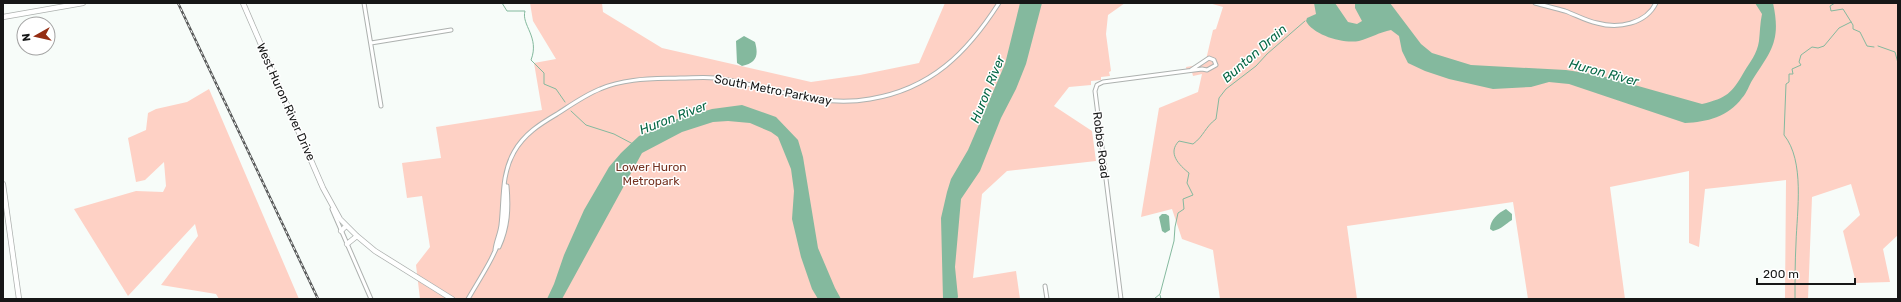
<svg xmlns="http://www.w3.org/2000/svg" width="1901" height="302" font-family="Rubik,sans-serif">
	<rect width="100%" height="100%" fill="#f7fcf9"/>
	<path fill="#fed1c5" d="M530 3H602L603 12 662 48 811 82 860 75 919 63 945 3H1125L1108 15 1106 34 1111 71 1109 72 1110 76 1101 77V80L1091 81V85L1069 87 1054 106 1092 131 1096 161 1007 171 982 194 973 278 1016 271 1020 299H420L416 265 430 247 422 196 407 198 402 163 441 158 436 127 542 110 534 63 556 59 533 21Z
		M1209 3H1898V235L1883 249 1890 282 1856 283 1843 231 1860 215 1851 184 1812 197 1808 299H1785L1786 180 1705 189 1699 247 1689 243V171L1610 187 1625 299H1528L1513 202 1347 226 1357 299H1220L1213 250 1182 239 1172 209 1141 217 1159 108 1198 92 1202 74 1193 76 1192 72H1187L1186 67 1205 64 1213 30 1216 29 1223 7Z
		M209 89 299 299H219L216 294 161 285 198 236 195 224 128 296 74 209 136 191 163 192 166 186 164 162 145 180 136 182 128 138 146 130 148 113 156 109 187 102Z"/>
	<path fill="#84b99e" d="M1020 3H1042L1026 64 1016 89 1001 118 980 171 961 199 955 267 958 297 957 299H943L941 218 947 192 951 179 968 150 1005 64Z
		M1314 3H1335L1348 22 1357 24 1362 21 1355 8V3H1390L1421 44 1432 53 1471 65 1566 70 1599 75 1702 104C1727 98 1732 93 1744 72 1750 62 1757 54 1759 41 1760 32 1760 23 1762 14L1755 3H1773C1781 40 1772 50 1753 79 1749 85 1747 93 1742 98 1728 117 1707 122 1685 123L1569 84 1549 82 1531 87 1493 89 1449 79 1425 71 1408 63 1402 51 1399 36 1391 30C1380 32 1370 38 1359 41 1343 44 1313 35 1306 21L1307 18 1316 14Z
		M744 36 755 42C759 56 756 63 742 66L737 63 736 41Z
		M742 105 776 117 798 140 803 157 818 248 835 288 841 299H818L812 289 801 257 792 219 794 191 791 169 778 137 771 132 750 123 728 121 713 122 682 132 642 153 562 299H547L554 284 564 255 584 210 609 167 621 153 639 136 674 120 712 109Z
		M1506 209 1512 214V220C1505 224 1502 229 1493 231L1490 229C1490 220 1498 213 1506 209Z
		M1162 214H1166L1169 216 1170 230 1165 233 1162 231 1159 217Z"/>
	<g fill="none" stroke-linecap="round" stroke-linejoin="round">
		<path stroke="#84b99e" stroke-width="1" d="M502 3 507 11H525C521 25 540 37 531 60L544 73V84L556 89 565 102
			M1835 3 1830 6 1831 11 1843 9 1853 25V29L1860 32 1867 46 1874 47
			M1878 46 1895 52 1898 63
			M571 111 586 125 614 134 633 144
			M1160 295 1161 299
			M1154 299 1160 294 1174 241 1175 227 1178 213 1184 209 1183 199 1193 195 1187 183 1189 173C1179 165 1167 153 1179 141L1193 144C1204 136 1205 127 1216 119L1219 98 1226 89 1256 66 1267 54 1305 21
			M1795 299C1795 280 1795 262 1796 243 1797 211 1805 161 1784 135L1786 84 1789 82V74H1793L1792 69 1801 65 1799 62 1801 55 1812 47 1818 48 1824 46 1839 28 1851 22"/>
		<defs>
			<path id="street" d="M364 3 381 106
				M1535 3C1545 6 1555 8 1565 11 1576 15 1586 21 1597 23 1618 29 1646 24 1656 3
				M371 43 451 30
				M332 209 371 299
				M499 247C508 227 509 209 507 186
				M495 250C496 241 500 234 501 225 504 200 501 175 514 152 524 134 540 124 557 114 571 105 585 95 600 89 625 78 653 79 680 78 692 78 704 77 716 78 768 85 817 109 870 99 931 89 967 53 999 3
				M1045 286 1047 299
				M468 299C480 278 496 255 502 232 506 217 506 200 505 185
				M1121 299 1095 91 1097 85 1103 82 1202 69 1207 70 1216 65 1214 60 1209 58 1191 70"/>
			<path id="secondary" d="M243 3 323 188 340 219 357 236 375 251 452 299
				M3 17 83 3
				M3 184 19 299
				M341 231 346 226
				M347 244 357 236"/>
		</defs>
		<use href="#street" stroke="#adb1af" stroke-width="5"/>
		<use href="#secondary" stroke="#adb1af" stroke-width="6"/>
		<use href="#street" stroke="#fff" stroke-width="3"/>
		<use href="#secondary" stroke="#fff" stroke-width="4.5"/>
		<defs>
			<path id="rail" d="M178 3 318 299"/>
		</defs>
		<use href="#rail" stroke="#575959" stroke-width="2.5"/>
		<use href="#rail" stroke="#fff" stroke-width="1" stroke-dasharray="3" stroke-linecap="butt"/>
	</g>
	<g text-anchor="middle" stroke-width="3" stroke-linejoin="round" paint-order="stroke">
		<g font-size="12" fill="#161717" stroke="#fff">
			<text transform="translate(773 90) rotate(11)" y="4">South Metro Parkway</text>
			<text transform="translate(286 102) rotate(66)" y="4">West Huron River Drive</text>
			<text transform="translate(1101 145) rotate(83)" y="4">Robbe Road</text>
		</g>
		<g font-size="12" fill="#753322" stroke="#fff">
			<text x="651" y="171">Lower Huron<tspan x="651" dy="14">Metropark</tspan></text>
		</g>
		<g font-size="13" font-style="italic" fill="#086846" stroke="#fff">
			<text transform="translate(1254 53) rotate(-41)" y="5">Bunton Drain</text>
			<text transform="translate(1604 72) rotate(15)" y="5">Huron River</text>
			<text transform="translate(987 89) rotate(-68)" y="5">Huron River</text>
			<text transform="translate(673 117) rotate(-21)" y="5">Huron River</text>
		</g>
	</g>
	<rect width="1901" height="302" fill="none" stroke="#161717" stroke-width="8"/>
	<g transform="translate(36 36) rotate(262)"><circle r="19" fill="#ffffff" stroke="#a2a2a2"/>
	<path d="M0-3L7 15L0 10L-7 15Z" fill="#952d12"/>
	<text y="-6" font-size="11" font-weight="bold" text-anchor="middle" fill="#161717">N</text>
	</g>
	<path d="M1757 278v6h98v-6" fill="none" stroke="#161717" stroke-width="2"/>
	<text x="1763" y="278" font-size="12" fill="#161717" stroke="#ffffff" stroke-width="3" paint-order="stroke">200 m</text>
</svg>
